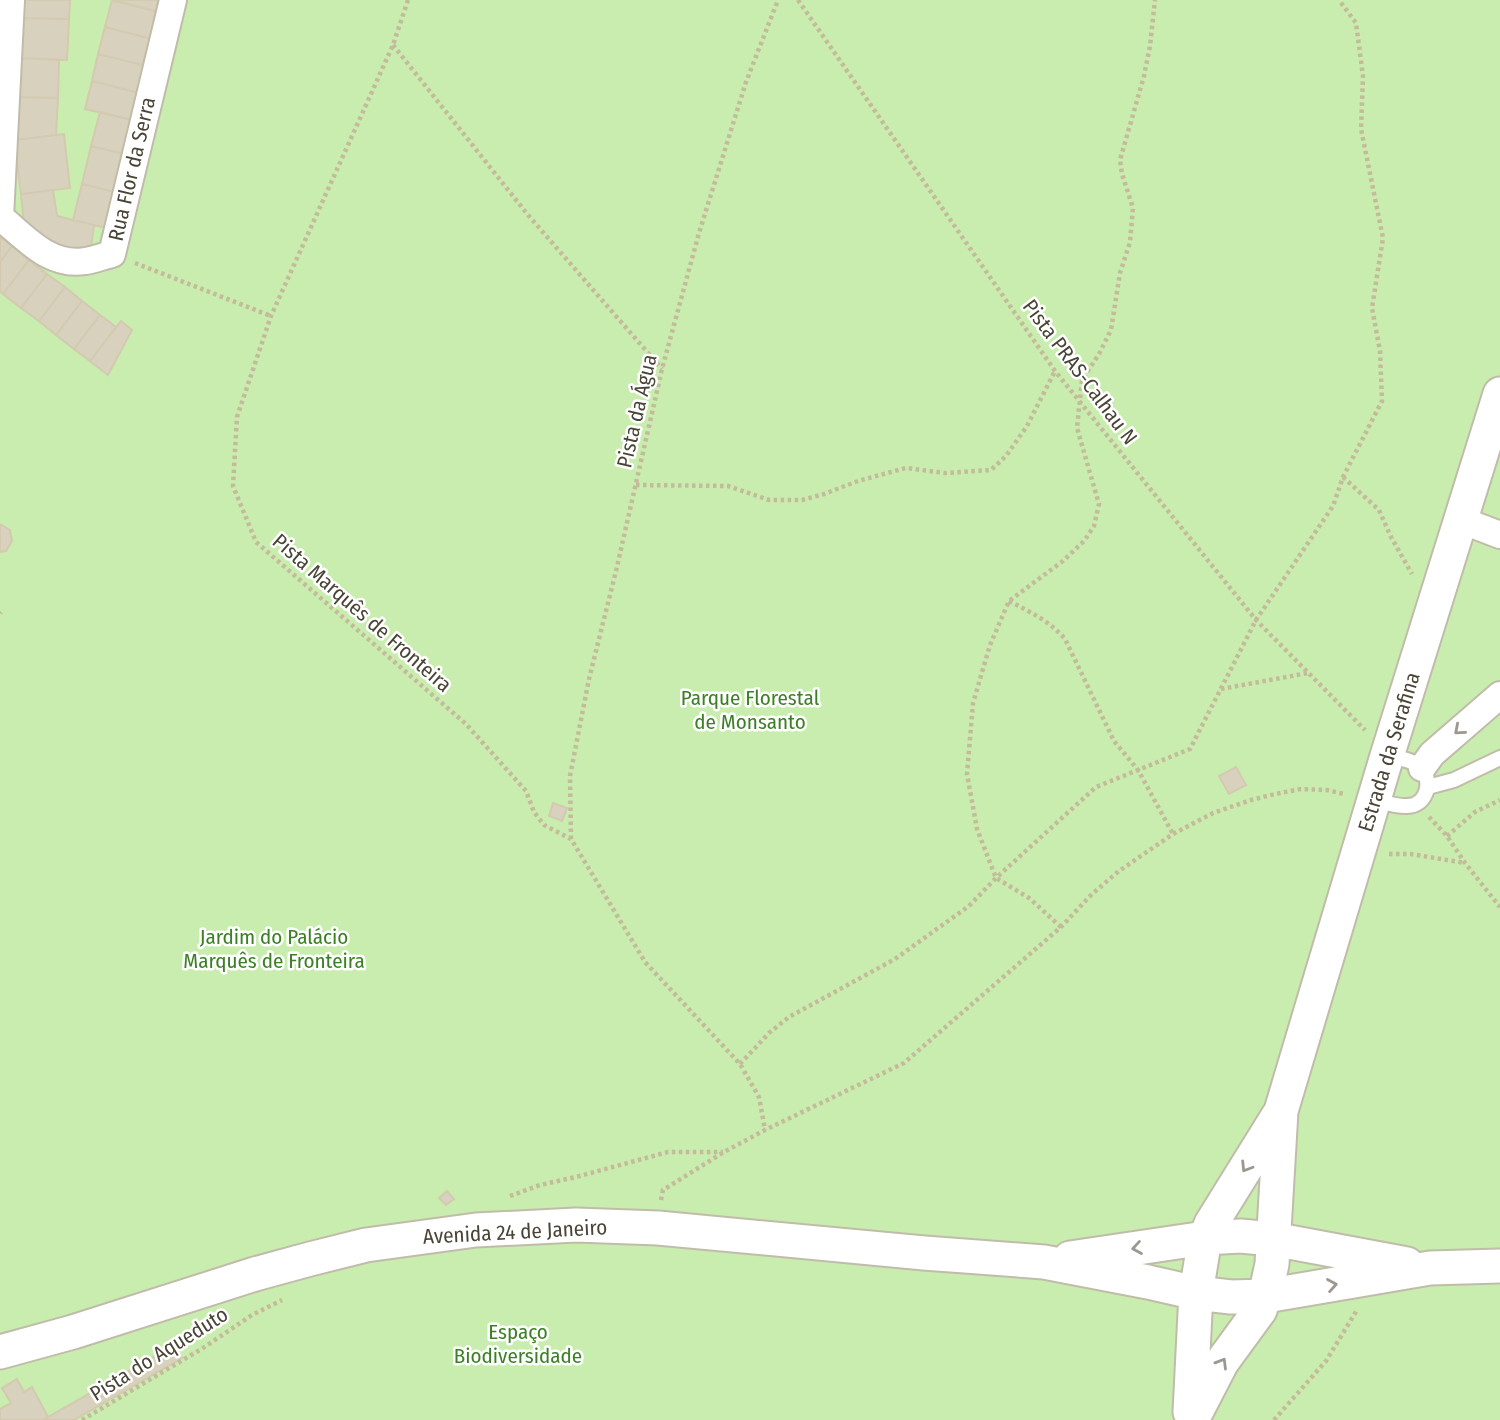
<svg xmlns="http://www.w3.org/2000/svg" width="1500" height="1420" font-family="'Fira Sans Condensed',sans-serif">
	<rect width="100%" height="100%" fill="#f5f3e9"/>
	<path fill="#c9ecaf" d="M0 0H1500V1420H0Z"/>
	<path fill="#d8d1bd" stroke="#d3cab0" stroke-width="2" d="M22 0H70L69 19 21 18Z
		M111 0H162L159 12Z
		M112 0 159 12 152 39 105 27Z
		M21 18 69 19 67 60 20 58Z
		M105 27 152 39 146 66 98 54Z
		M98 54 146 66 139 93 92 81Z
		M20 58 59 60 58 98 18 97Z
		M92 81 139 93 132 120 85 109Z
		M18 97 58 98 56 135 14 140Z
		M100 112 132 120 124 154 91 146Z
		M64 134 70 188 21 194 14 140Z
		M91 146 124 154 114 192 82 184Z
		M82 184 114 192 106 228 73 220Z
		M53 190 57 216 94 225 91 247 78 249 51 246 24 225 21 194Z
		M0 237 12 246 0 262Z
		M12 246 29 260 3 294 0 291V262Z
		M29 260 47 274 21 308 3 294Z
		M47 274 65 287 39 321 21 308Z
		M65 287 82 301 56 335 39 321Z
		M82 301 100 315 74 349 56 335Z
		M100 315 116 327 90 361 74 349Z
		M121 321 132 330 108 375 90 361Z
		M0 524 10 530 12 541 6 551 0 552Z
		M1236 767 1246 785 1229 794 1219 776Z
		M553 803 567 808 562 821 549 816Z
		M447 1191 454 1199 446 1205 439 1198Z
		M174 1345 182 1358 74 1420H43Z
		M17 1379 24 1392 32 1387 48 1417 43 1420H0V1409L11 1403 2 1388Z"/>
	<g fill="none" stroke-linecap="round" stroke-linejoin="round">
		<defs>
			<path id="service" d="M1428 787 1454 780 1500 758
				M1374 800C1384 802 1396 807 1407 806 1428 806 1434 778 1419 766 1410 759 1397 758 1387 756"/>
			<path id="minor" d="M0 217C25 237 49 267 85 261 94 260 103 256 112 254L173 0
				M0 217 11 0
				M1461 520 1500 535
				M1422 768 1432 754 1500 695"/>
			<path id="tertiary" d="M1070 1258 1205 1238 1240 1236 1273 1239 1407 1264
				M0 1352 73 1332 255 1274 310 1259 366 1245 476 1230 576 1225 658 1228 924 1253 1044 1262 1148 1282 1196 1293 1231 1297 1265 1296 1430 1268 1500 1266
				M1190 1412 1196 1293 1205 1238 1211 1224 1278 1116
				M1192 1420 1222 1362 1260 1310 1265 1296 1272 1264 1281 1111 1387 756 1500 394"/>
		</defs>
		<use href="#service" stroke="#c1bcaa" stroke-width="18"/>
		<use href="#minor" stroke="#c1bcaa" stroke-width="30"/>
		<use href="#tertiary" stroke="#c1bcaa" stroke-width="37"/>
		<path stroke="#c4bb9b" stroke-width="4.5" stroke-dasharray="3.5 3.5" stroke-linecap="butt" d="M408 0 393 45 271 316 237 417 233 486 256 542 466 724 526 791 534 812 544 825 571 839 645 962 740 1064 759 1097 765 1130
			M798 0 1055 371 1256 620 1365 730
			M393 45 528 215 662 369
			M135 263 271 316
			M1343 477 1379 510 1391 537 1412 574
			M636 485 728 486 769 500H802L824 494 858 481 906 468 945 473 991 470 1006 456 1027 426 1055 371
			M1009 601C1030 612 1050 621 1065 639L1114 741 1138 770 1173 834
			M0 613 1 612
			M1221 689 1308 673
			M1429 817 1447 836 1465 863 1500 907
			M1447 836 1475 812 1500 800
			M571 839 570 776 589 679 616 571 662 369 699 233 746 82 778 0
			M1389 854H1411L1465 863
			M1061 927 1029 898 996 878 977 829 967 774 973 703 990 645 1009 601 1063 561 1084 541 1094 526 1099 504 1077 428 1082 380 1099 354 1111 330 1120 273 1130 242 1133 208 1122 174 1120 160 1144 76 1150 46 1155 0
			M740 1064 769 1033 789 1017 895 959 969 906 996 878 1096 787 1190 749 1256 620 1333 506 1343 477 1382 401 1380 351 1372 308 1383 238 1361 129 1363 76 1356 23 1339 0
			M510 1196 540 1185 576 1177 668 1152H723
			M661 1200 663 1190 724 1152 765 1130 904 1063 1061 927 1092 894 1119 871 1173 834 1213 813 1251 800 1275 794 1301 789 1327 790 1344 794
			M82 1420 203 1348 252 1315 282 1300
			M1274 1420 1326 1361 1357 1310"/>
		<use href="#service" stroke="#fff" stroke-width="14"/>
		<use href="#minor" stroke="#fff" stroke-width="26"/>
		<use href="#tertiary" stroke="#fff" stroke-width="33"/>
	</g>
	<defs><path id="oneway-chevron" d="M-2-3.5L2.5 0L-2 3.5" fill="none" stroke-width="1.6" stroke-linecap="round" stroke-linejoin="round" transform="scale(1.75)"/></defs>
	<g stroke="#9b9890">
		<use href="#oneway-chevron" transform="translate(1459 730) rotate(139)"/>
		<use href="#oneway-chevron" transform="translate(1246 1167) rotate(122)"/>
		<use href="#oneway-chevron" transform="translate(1137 1248) rotate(171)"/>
		<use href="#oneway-chevron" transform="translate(1332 1285) rotate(-10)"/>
		<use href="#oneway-chevron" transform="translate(1222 1363) rotate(-59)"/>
	</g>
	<g text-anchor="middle" stroke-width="5" stroke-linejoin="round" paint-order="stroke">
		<g font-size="21" fill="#494436" stroke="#fff">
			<text transform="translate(132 169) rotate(-77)" y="7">Rua Flor da Serra</text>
			<text transform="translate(1080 372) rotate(53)" y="7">Pista PRAS-Calhau N</text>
			<text transform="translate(637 411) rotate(-77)" y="7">Pista da Água</text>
			<text transform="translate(362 613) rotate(41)" y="7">Pista Marquês de Fronteira</text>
			<text transform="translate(1389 752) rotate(-73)" y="7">Estrada da Serafina</text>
			<text transform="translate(515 1232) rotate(-3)" y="7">Avenida 24 de Janeiro</text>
			<text transform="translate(159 1354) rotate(-32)" y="7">Pista do Aqueduto</text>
		</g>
		<g font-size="21" fill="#3c8025" stroke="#fff">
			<text x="750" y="705">Parque Florestal<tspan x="750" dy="24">de Monsanto</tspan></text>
			<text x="274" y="944">Jardim do Palácio<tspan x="274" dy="24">Marquês de Fronteira</tspan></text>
			<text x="518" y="1339">Espaço<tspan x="518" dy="24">Biodiversidade</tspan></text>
		</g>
	</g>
</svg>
